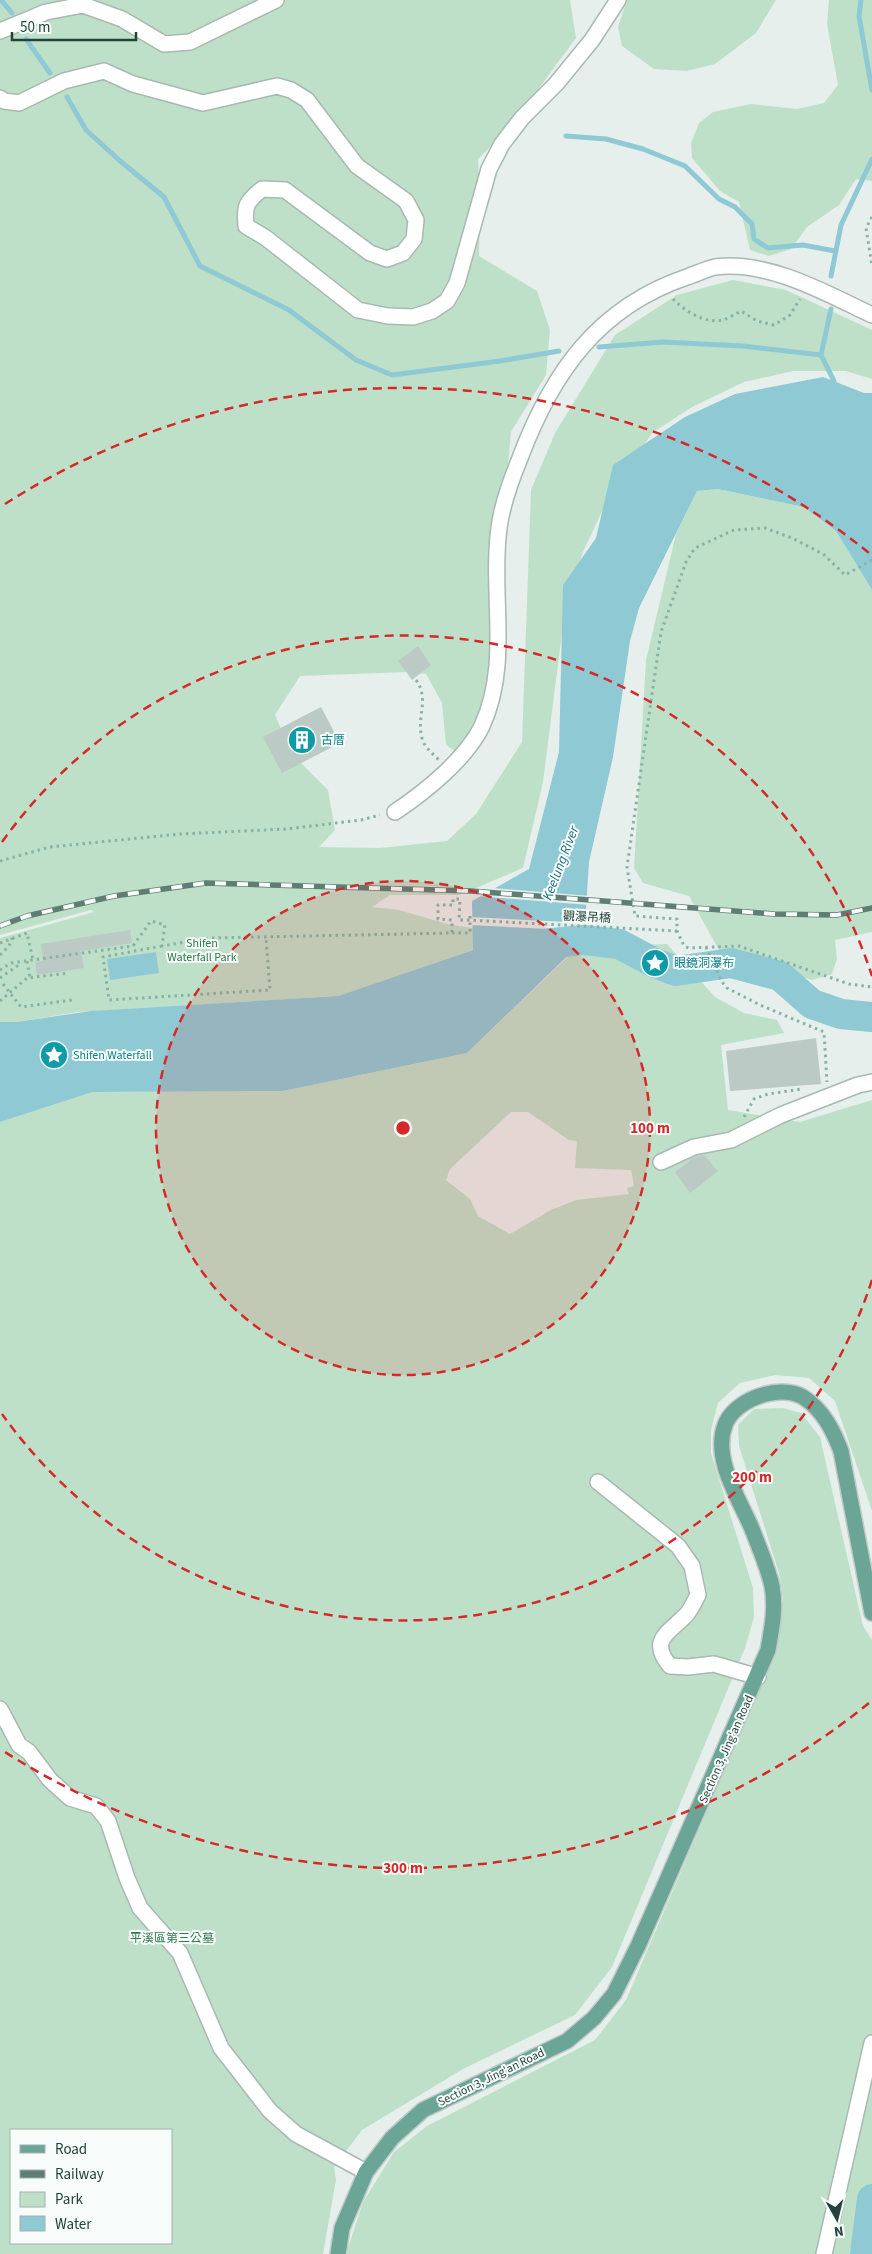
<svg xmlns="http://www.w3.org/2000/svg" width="872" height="2254" font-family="'Source Sans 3','Noto Sans TC',sans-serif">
	<rect width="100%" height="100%" fill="#e6efeb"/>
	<path fill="#bfe0c8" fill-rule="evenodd" d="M0 0H570L576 38 511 126 478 159 480 201 479 256 537 291 550 330 546 375 511 432 503 519 501 600 507 641 502 687 490 726 467 759 446 745 442 703 426 674 408 672 300 676 275 715 292 754 328 790 335 830 319 847 380 848 447 841 476 814 522 742 531 490 555 433 615 335 677 295 733 280 786 290 872 330V379L846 371H793L744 382 692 407 652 433 604 507 583 552 564 617 543 782 523 868 459 895H390L372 907 399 910 451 925 473 928V950L338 996 78 1012 16 1022H0V938L94 912 91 910 0 935Z
		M627 0H776L756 33 715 64 687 71 654 69 622 46 618 27Z
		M829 0H872V181L856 179 839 205 807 227 791 249 769 256 750 250 739 202 720 191 692 158 691 143 699 123 713 112 751 104 797 109 824 103 838 85 827 24Z
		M718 489 804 507 836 531 872 590V932L835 940 837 959 832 974 812 980 720 952 689 896 643 883 634 868 646 660 676 534 697 491Z
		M667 944 715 997 744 1013 777 1020 784 1033 721 1045 728 1110 800 1122 872 1100V1511L835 1401 809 1378 775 1375 740 1383 718 1403 711 1430V1453L753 1588 754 1617 745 1648 612 1967 575 2015 463 2069 362 2130 334 2167 336 2180 323 2254H0V1122L93 1092 283 1091 467 1053 577 948ZM511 1112H528L569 1140 577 1141 575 1168 631 1170 634 1186 627 1188 629 1194 576 1200 551 1210 510 1234 478 1216 470 1199 446 1180 450 1169ZM11 2130H171V2243H11Z
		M783 1408 801 1413 820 1437 863 1626 872 1640V2254H346L363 2202 394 2152 427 2126 595 2040 626 2000 774 1654 783 1598 779 1573 739 1446 738 1425 754 1409Z"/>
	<path fill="#8ec9d4" d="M823 377 864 393H872V590L836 531 804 507 718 489 697 491 639 608 630 641 613 757 589 862 584 940 467 1053 283 1091 93 1092 0 1122V1022H16L91 1011 338 996 473 950 472 901 529 869 559 752 563 585 596 538 613 465 685 417 735 394Z
		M156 952 159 973 110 980 107 959Z"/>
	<path fill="#e6efeb" d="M492 888 590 896 589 905 477 896Z
		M470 917 588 923V931L470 925Z"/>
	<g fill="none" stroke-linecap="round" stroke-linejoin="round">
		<path stroke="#8ec9d4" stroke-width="5" d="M1 0 12 13
			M861 0 859 16 872 90
			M26 39 50 73
			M67 97 86 130 119 160 164 197 200 266 289 310 356 360 392 375 500 361 559 351
			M566 136 606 139 643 149 685 166 719 199 735 207 752 224 754 239 768 248 803 245 835 251
			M831 276 841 225 872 159
			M831 309 821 355 834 381V386
			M599 347 663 342 743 346 821 355
			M871 2221 872 2223"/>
		<path stroke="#8ec9d4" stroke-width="30" d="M543 944 584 940 619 944 655 963 676 971 731 963 780 976 812 1004 841 1014 872 1017
			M865 2254 872 2199"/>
	</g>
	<path fill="#bbcac4" d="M418 646 431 665 412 680 398 661Z
		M321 707 340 743 282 773 263 737Z
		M130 930 132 943 81 951 84 968 37 975 35 962 43 961 41 944Z
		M816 1038 821 1084 730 1091 726 1051Z
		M704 1155 718 1171 690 1193 675 1172 693 1158Z"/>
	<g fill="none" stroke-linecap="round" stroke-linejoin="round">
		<defs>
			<path id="minor" d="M0 31 46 12 83 5 122 19 164 44 190 42 276 0
				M0 98 4 101 19 103 64 81 104 71 133 84 203 103 277 86 291 90 307 100 357 166 406 201 416 220 414 239 403 253 387 259 370 253 285 190 262 189C246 202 244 206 246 226L266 238 358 310 388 316 413 317 432 311 447 301 457 283 489 169 502 144 522 118 556 84 592 40 618 0
				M395 812C425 792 466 759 482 726 511 663 490 594 499 528 502 504 511 480 520 458 552 373 598 307 687 277 696 274 706 269 715 267 768 260 826 293 872 315
				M661 1162 694 1147 731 1140 781 1115 858 1085 872 1082
				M598 1482 678 1546 692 1566 698 1595C694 1602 691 1610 686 1615 669 1633 648 1640 670 1666L688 1667 714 1664 758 1677
				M0 1709 19 1745 29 1752 50 1780 70 1798 96 1806 108 1821 127 1878 140 1908 180 1953 221 2048 270 2111 296 2134 366 2172
				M824 2254 872 2043"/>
			<path id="major" d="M338 2254 342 2228 366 2172 392 2138 423 2110 567 2041 594 2018 614 1994 638 1946 768 1650C772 1628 776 1608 772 1586 768 1568 759 1547 752 1529 740 1500 712 1459 725 1425 734 1400 779 1383 803 1397 823 1410 833 1430 841 1451L872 1613"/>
		</defs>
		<use href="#minor" stroke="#a8b8b2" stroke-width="18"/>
		<use href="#major" stroke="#c2cac8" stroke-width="18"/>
		<path stroke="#86b3a5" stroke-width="3" stroke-dasharray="2.5 4" stroke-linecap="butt" d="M872 217 866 228 872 266
			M673 299C685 311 704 324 723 320 729 318 735 314 741 311L757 321 774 325 790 315 800 299
			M872 560 845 575 823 554 792 538 765 528 734 530 695 548 686 562 661 632 627 867 635 916 677 919V931L684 946 689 948 739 946 849 984 872 987
			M416 680C430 699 416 717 422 738 424 747 432 753 439 760
			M0 861 50 847 180 834 286 829 361 820 380 815
			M452 933H470V914
			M0 943 27 933 33 960
			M162 946 103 957 109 1000 270 990 266 938
			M706 947 722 982 727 988 760 1005 824 1032 827 1082
			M0 955 9 946 12 938
			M27 961 30 978
			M0 970 11 963 133 946 151 921 165 925 162 946 210 938 452 933V920L438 919V905H453V899H460L459 920H467
			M0 978 17 966 16 962
			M3 984 21 1007 72 1000
			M0 1001 27 978 69 973
			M744 1117 754 1099 768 1094 802 1089"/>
		<use href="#minor" stroke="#fff" stroke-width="15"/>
		<use href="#major" stroke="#6aa596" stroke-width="15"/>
		<defs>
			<path id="rail" d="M0 926 27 916 114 896 206 883 471 891 774 914 837 915 872 908"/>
		</defs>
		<use href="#rail" stroke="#5f7d75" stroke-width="5.5"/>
		<use href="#rail" stroke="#f7fbf9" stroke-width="4" stroke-dasharray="11" stroke-linecap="butt"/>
		<path stroke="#86b3a5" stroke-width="3" stroke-dasharray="2.5 4" stroke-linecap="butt" d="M467 920 677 931"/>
	</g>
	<circle cx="403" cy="1128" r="247" fill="#d62828" fill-opacity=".12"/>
	<g fill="none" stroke="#d62828" stroke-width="2.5" stroke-dasharray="9 6">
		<circle cx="403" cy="1128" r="247"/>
		<path d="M872 1280A493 493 0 0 1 2 1414M2 842A493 493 0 0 1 872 976"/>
		<path d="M869 1703A740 740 0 0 1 5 1752M5 504A740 740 0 0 1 869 553"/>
	</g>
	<defs>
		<symbol id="building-disc" viewBox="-11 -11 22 22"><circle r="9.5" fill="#0f9aa8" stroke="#f7fbf9"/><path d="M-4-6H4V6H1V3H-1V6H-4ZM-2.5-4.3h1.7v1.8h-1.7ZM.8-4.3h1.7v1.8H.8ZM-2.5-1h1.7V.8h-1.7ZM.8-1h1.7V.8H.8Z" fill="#fff"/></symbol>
		<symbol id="sight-disc" viewBox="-11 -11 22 22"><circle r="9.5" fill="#0f9aa8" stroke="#f7fbf9"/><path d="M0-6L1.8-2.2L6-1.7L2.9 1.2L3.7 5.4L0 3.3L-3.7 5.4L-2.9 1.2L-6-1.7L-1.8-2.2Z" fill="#fff"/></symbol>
	</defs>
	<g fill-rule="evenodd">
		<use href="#building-disc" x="286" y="724" width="32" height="32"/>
		<use href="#sight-disc" x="639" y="947" width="32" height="32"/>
		<use href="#sight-disc" x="38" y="1039" width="32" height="32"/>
	</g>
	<g text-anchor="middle" stroke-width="4" stroke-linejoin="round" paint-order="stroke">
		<g font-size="12" fill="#0d838f" stroke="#f7fbf9" text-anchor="start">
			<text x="321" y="744">古厝</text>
			<text x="674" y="967">眼鏡洞瀑布</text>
			<text x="73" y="1059">Shifen Waterfall</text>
		</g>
		<g font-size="12" fill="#24423a" stroke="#f7fbf9">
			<text transform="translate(587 917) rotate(3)" y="4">觀瀑吊橋</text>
			<text transform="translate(726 1749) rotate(-66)" y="4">Section 3, Jing'an Road</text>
			<text transform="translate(491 2077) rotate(-26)" y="4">Section 3, Jing'an Road</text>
		</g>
		<g font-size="12" fill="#2d7a4b" stroke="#f7fbf9">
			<text x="202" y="947">Shifen<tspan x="202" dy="14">Waterfall Park</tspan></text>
			<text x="172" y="1942">平溪區第三公墓</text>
		</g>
		<g font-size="14" font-style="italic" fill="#1c6f80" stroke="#f7fbf9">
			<text transform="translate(560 863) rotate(-69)" y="5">Keelung River</text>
		</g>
	</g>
	<circle cx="403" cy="1128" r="8" fill="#d62828" stroke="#f7fbf9" stroke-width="2.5"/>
	<g font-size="15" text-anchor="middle" font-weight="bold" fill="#d62828" stroke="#f7fbf9" stroke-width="4" stroke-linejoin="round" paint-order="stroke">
		<text x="650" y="1133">100 m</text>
		<text x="752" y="1482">200 m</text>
		<text x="403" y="1873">300 m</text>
	</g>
	<rect x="10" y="2129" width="162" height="115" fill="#f7fbf9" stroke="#a3b1ad"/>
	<rect x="20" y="2145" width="25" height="8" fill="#6aa596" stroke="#a3b1ad"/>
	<text x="55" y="2154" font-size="15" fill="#24423a">Road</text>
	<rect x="20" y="2170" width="25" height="8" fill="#5f7d75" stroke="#a3b1ad"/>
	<text x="55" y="2179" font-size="15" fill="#24423a">Railway</text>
	<rect x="20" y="2192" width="25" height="15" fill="#bfe0c8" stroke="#a3b1ad"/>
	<text x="55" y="2204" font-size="15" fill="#24423a">Park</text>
	<rect x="20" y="2216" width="25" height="15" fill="#8ec9d4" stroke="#a3b1ad"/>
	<text x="55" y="2229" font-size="15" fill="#24423a">Water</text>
	<g transform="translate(837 2219) rotate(172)" stroke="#f7fbf9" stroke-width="4" paint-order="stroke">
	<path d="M0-4L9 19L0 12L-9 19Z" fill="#24423a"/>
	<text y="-8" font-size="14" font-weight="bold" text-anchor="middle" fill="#24423a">N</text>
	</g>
	<path d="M12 32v8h124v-8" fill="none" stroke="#24423a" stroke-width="2.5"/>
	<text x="20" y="32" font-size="15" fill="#24423a" stroke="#f7fbf9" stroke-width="4" paint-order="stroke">50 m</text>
</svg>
